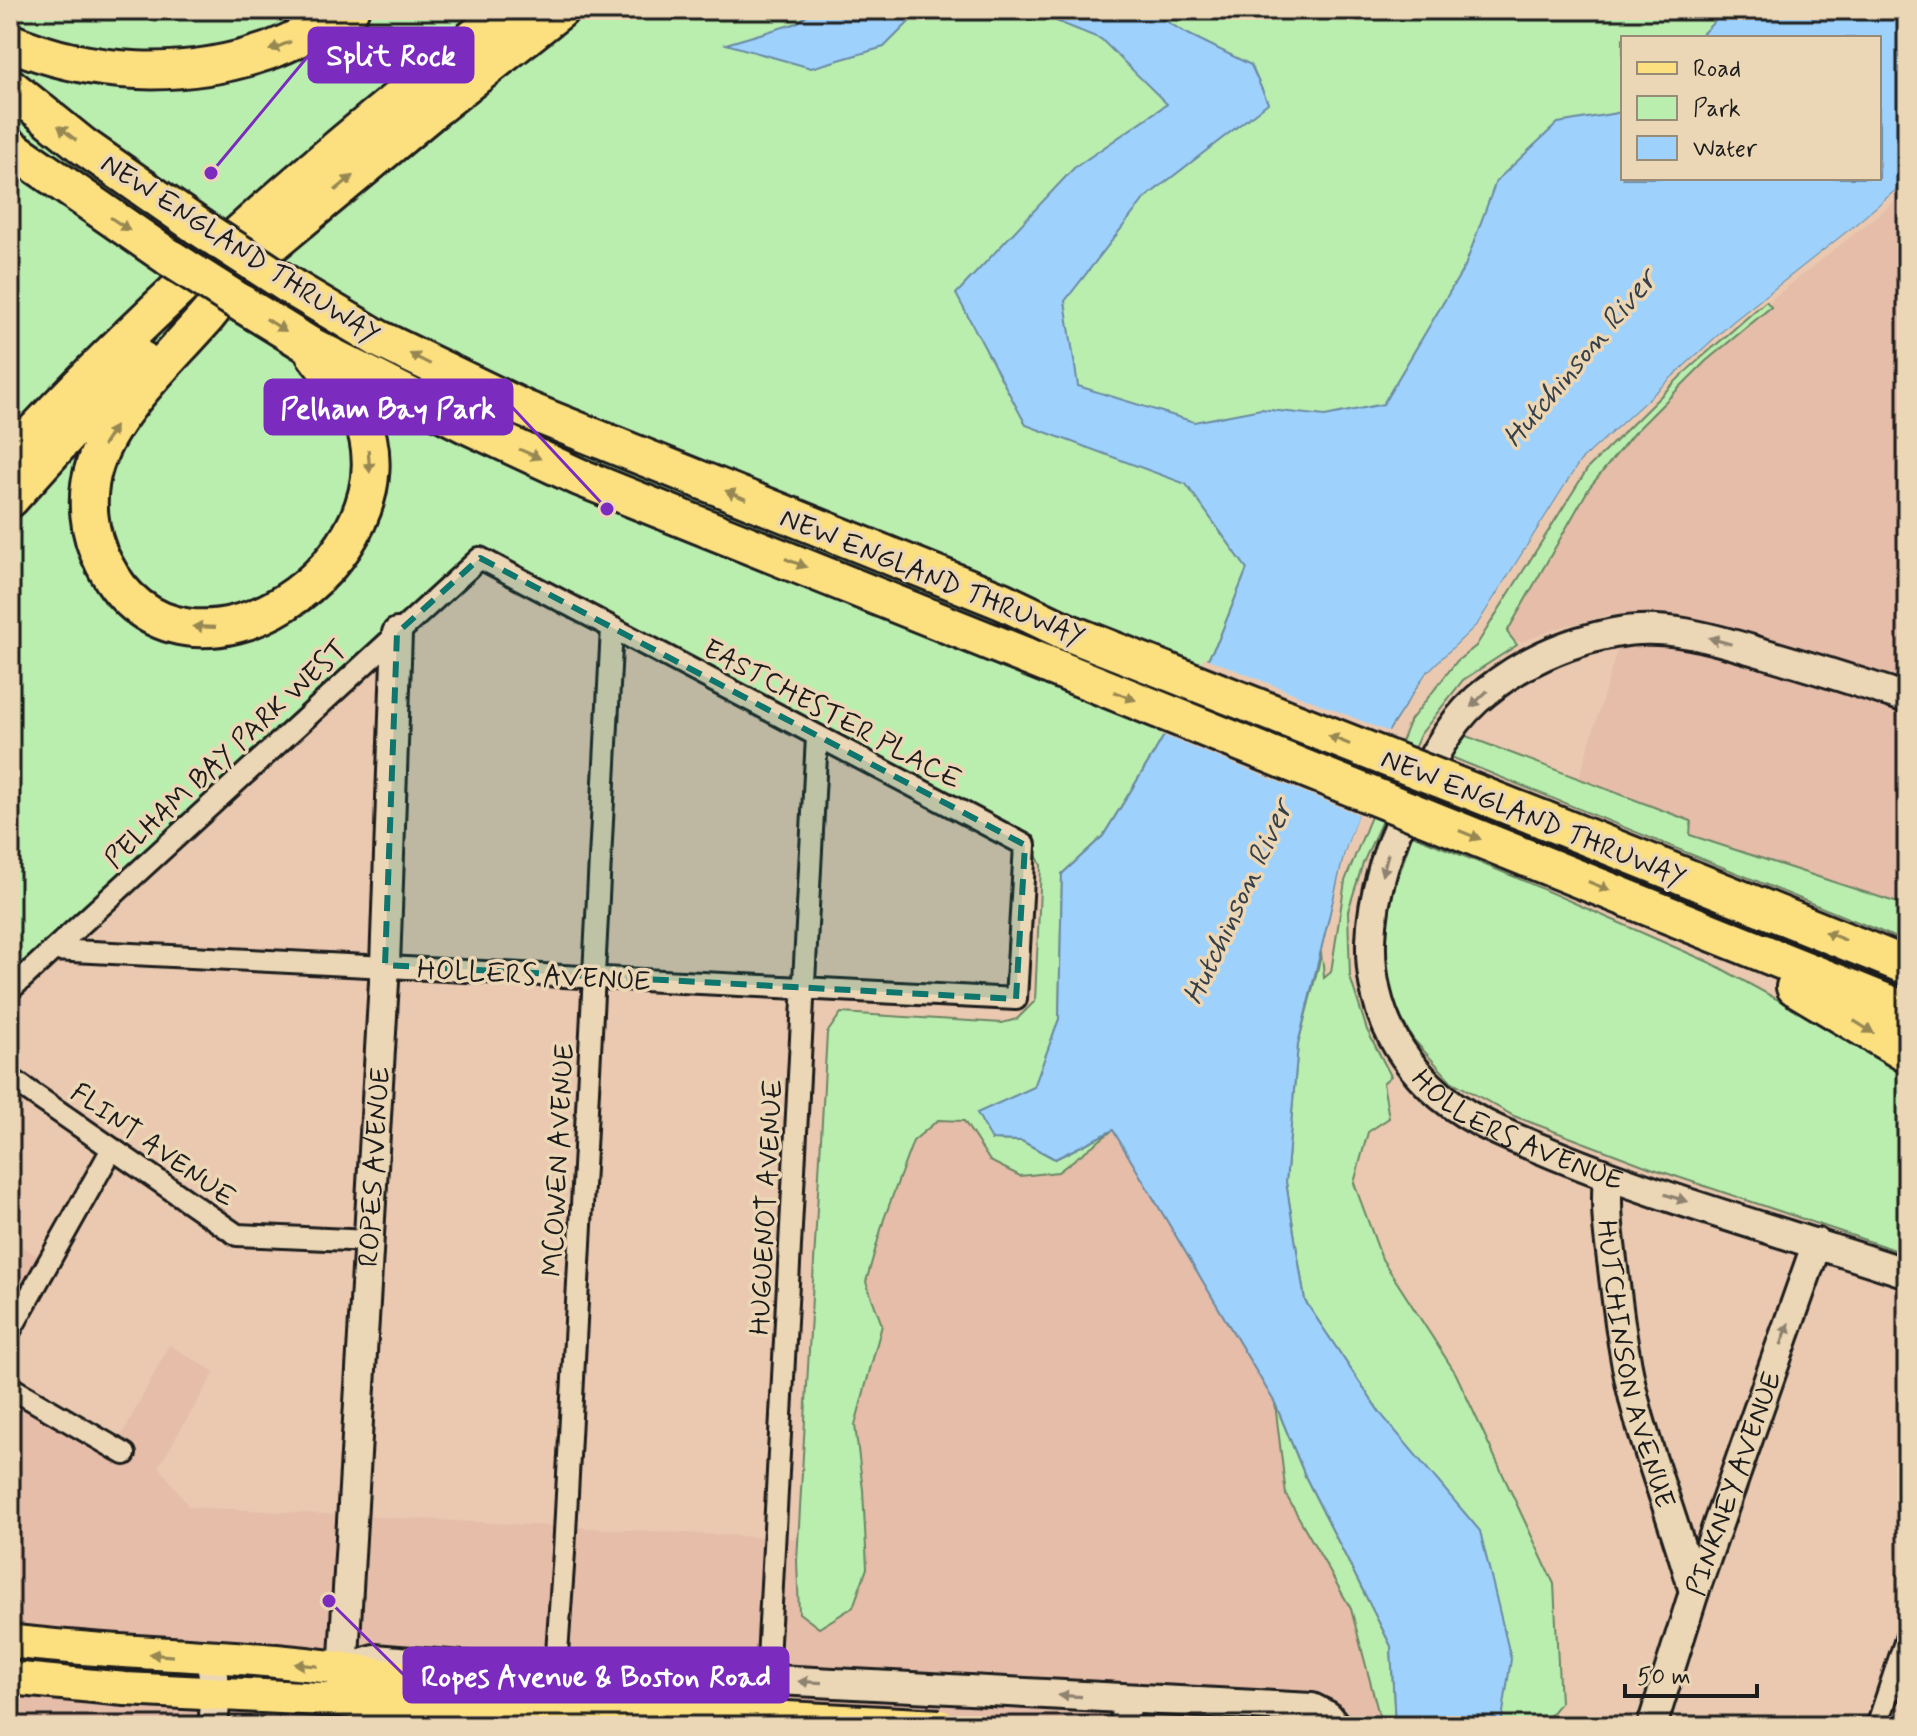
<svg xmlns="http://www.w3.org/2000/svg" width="1917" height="1736" font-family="Mynerve,sans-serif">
	<rect width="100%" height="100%" fill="#eac9b0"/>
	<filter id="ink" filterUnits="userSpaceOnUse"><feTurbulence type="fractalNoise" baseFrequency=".0125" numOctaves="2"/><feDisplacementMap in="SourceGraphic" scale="16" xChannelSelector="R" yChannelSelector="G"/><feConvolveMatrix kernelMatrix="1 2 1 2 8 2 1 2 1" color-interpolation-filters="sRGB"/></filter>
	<g filter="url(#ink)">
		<path fill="#e5bda9" d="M1907 192V910L1575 793 1626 619 1616 613 1561 627 1521 642 1495 636 1586 481 1645 415 1776 296Z
			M938 1120 964 1121 990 1161 1058 1172 1113 1130 1275 1403 1286 1495 1351 1609 1379 1715 1378 1726H528L336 1661 10 1632V1380L119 1441 169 1345 215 1372 159 1466 189 1507 798 1539 799 1613 867 1568 863 1490 855 1425 882 1325 866 1282 884 1219 913 1141Z
			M10 1240 53 1265 10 1340Z
			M10 1691 383 1721 396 1726H10Z"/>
		<path fill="#baeeae" stroke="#6b8565" stroke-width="2" d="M10 10H1830L1800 38H1623V178L1247 569 1218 641 1154 753 1103 836 1062 874 1059 1019 1034 1088 992 1140 1022 1141 1055 1159 1113 1130 1058 1172 1020 1176 990 1161 964 1121 938 1120 913 1141 884 1219 866 1282 882 1325 855 1425 863 1490 867 1568 853 1607 819 1628 799 1613 797 1561 827 1033 841 1013 1002 1023 1017 1019 1035 1001 1041 865 1025 833 488 552 468 559 10 976Z
			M1766 301 1771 307 1706 361 1633 434 1589 488 1507 632 1517 645 1463 680 1420 735 1363 863 1348 911 1350 977 1367 1030 1391 1076 1383 1083 1389 1118 1368 1132 1354 1183 1382 1259 1456 1374 1554 1584 1560 1703 1550 1715V1726H1501L1380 1413 1305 1301 1286 1182 1298 1044 1322 952 1324 978 1331 972 1345 881 1409 722 1457 661 1476 646 1588 468 1685 372Z
			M1466 736 1691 821 1690 835 1907 906V942L1451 757Z
			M1412 835 1515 877 1713 964 1907 1071V1254L1651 1168 1514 1116 1451 1081 1413 1039 1387 994 1383 924Z
			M1275 1403 1306 1478 1391 1646 1395 1726H1378L1379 1715 1351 1609 1286 1495Z"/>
		<path fill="#9ed2fc" stroke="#6a89a2" stroke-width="2" d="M813 10H921L884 47 811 68 726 44 797 23Z
			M1029 10H1148L1186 33 1251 65 1268 103 1145 198 1065 301 1078 386 1194 422 1261 409 1325 416 1383 404 1465 266 1496 181 1558 123 1623 112V178H1879V38H1698L1726 10H1907V181L1852 228 1733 322 1580 462 1478 624 1426 674 1390 729 1345 852 1298 1044 1286 1182 1305 1301 1380 1413 1480 1531 1511 1659 1501 1726H1395L1391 1646 1306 1478 1275 1403 1113 1130 1055 1159 1022 1141 992 1140 977 1113 1034 1087 1059 1019 1062 874 1103 836 1154 753 1218 641 1247 569 1186 484 1026 425 956 294 1074 168 1167 104 1101 39Z"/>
		<path fill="#eac9b0" d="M1907 181V186L1871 217 1735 325 1583 465 1481 626 1429 677 1394 731 1348 853 1323 964 1322 952 1345 852 1358 814 1160 734 1204 657 1389 732 1426 674 1478 624 1580 462 1733 322 1852 228Z"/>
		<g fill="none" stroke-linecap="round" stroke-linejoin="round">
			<defs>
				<path id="street" d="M10 990 53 950 480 558 1025 845 1016 999 53 950
					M10 1078 237 1235 370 1241
					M10 1331 112 1149
					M10 1387 125 1454
					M767 1679 817 737
					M555 1682 564 1552 612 628
					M1877 1726 1907 1636"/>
				<g id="secondary">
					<path id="s1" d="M1907 698C1858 682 1809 666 1759 652 1712 638 1664 623 1614 633 1567 642 1524 661 1487 691 1454 716 1436 751 1417 787 1365 886 1342 1000 1430 1086 1464 1120 1509 1136 1553 1154 1668 1201 1789 1234 1907 1273"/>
					<path id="s2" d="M1608 1177C1605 1208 1609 1237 1613 1268 1619 1318 1625 1369 1639 1418 1656 1477 1678 1533 1694 1592"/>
					<path d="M210 1658 216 1694 213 1726"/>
					<path d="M355 1665 374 1659 499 1669 644 1673 1312 1708 1328 1716 1336 1726"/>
					<path id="s3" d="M342 1690 385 965 397 633"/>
					<path d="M1125 1726 1126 1700"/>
					<path id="s4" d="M1652 1726 1694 1592 1817 1243"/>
				</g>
				<path id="primary" d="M10 1641C133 1657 260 1652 381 1675L643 1707 767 1717
					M10 1678 125 1689 341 1700 442 1712H493L607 1726"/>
				<path id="highway" d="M10 42C91 76 184 80 268 51 296 41 323 25 350 10
					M10 87 83 146 199 227
					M10 147 170 258
					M245 267C232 283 221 299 208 315 172 357 112 411 95 464 84 497 88 534 104 564 184 721 421 559 361 416 350 392 329 375 314 353
					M230 279 437 107 560 10
					M293 288 379 339 524 409 1002 601 1067 632
					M244 305 309 345 465 424 579 477 1053 667
					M10 458C162 293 332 148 509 10
					M10 499 74 428 142 360
					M1542 819 1907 966
					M1527 858 1907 1011
					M1795 987 1907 1054"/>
			</defs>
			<use href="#street" stroke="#1c1c1c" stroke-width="26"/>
			<use href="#secondary" stroke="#1c1c1c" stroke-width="34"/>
			<use href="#primary" stroke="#1c1c1c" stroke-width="38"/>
			<use href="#highway" stroke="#1c1c1c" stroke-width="42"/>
			<use href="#street" stroke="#ebd6b5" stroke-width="20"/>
			<use href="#secondary" stroke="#ebd6b5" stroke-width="28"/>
			<use href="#primary" stroke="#fce080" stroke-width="32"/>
			<use href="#highway" stroke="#fce080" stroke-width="36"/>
			<defs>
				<path id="primary-bridge" d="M767 1717 940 1726"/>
				<path id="highway-bridge" d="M199 227 293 288
					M170 258 244 305
					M1067 632 1542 819
					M1053 667 1527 858"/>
			</defs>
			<use href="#primary-bridge" stroke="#1c1c1c" stroke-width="38" stroke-linecap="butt"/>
			<use href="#highway-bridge" stroke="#1c1c1c" stroke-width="42" stroke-linecap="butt"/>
			<use href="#primary-bridge" stroke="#fce080" stroke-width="32"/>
			<use href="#highway-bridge" stroke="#fce080" stroke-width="36"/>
		</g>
		<defs><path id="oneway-solid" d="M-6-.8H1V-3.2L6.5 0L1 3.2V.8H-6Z" transform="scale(2)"/></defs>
		<g fill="#978853">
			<use href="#oneway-solid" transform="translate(280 46) rotate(158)"/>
			<use href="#oneway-solid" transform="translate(67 133) rotate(-142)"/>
			<use href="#oneway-solid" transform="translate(344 183) rotate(-40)"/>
			<use href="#oneway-solid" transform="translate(120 224) rotate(34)"/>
			<use href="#oneway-solid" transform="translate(276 325) rotate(32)"/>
			<use href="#oneway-solid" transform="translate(420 359) rotate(-153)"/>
			<use href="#oneway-solid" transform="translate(109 436) rotate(-58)"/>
			<use href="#oneway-solid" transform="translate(530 454) rotate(24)"/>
			<use href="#oneway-solid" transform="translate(369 461) rotate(86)"/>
			<use href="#oneway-solid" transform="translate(736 495) rotate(-157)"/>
			<use href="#oneway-solid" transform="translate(796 563) rotate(22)"/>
			<use href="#oneway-solid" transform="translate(204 627) rotate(-178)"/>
			<use href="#oneway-solid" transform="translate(1125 696) rotate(22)"/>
			<use href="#oneway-solid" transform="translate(1339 740) rotate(-158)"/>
			<use href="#oneway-solid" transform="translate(1470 835) rotate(22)"/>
			<use href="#oneway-solid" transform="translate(1599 886) rotate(22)"/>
			<use href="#oneway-solid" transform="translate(1835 936) rotate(-158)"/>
			<use href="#oneway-solid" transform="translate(1864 1027) rotate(32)"/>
			<use href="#oneway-solid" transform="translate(161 1655) rotate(-175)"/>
			<use href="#oneway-solid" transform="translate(306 1665) rotate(-175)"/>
		</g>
		<g fill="#8e8270">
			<use href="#oneway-solid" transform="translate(1720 641) rotate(-164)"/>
			<use href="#oneway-solid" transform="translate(1479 699) rotate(136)"/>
			<use href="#oneway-solid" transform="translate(1385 865) rotate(105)"/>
			<use href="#oneway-solid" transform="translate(1676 1198) rotate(18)"/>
			<use href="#oneway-solid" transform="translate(1785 1334) rotate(-71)"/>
			<use href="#oneway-solid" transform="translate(810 1682) rotate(-177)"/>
			<use href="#oneway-solid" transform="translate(1070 1696) rotate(-177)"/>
		</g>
	</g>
	<path fill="#0f766e" fill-opacity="0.2" stroke="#0f766e" stroke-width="6" stroke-dasharray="16 10" stroke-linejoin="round" d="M480 558 1025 845 1016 999 385 965 397 633Z"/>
	<g text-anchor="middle" stroke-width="7" stroke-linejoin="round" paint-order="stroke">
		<g font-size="28" fill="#1c1c1c" stroke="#ebd6b5">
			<text transform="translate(241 248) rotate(33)" y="10">NEW ENGLAND THRUWAY</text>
			<text transform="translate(933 576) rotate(22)" y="10">NEW ENGLAND THRUWAY</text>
			<text transform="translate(833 713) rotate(28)" y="10">EASTCHESTER PLACE</text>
			<text transform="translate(225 753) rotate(-43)" y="10">PELHAM BAY PARK WEST</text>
			<text transform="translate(1534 817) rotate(22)" y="10">NEW ENGLAND THRUWAY</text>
			<text transform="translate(534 974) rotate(3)" y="10">HOLLERS AVENUE</text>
			<text dy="10" stroke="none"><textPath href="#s1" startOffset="986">HOLLERS AVENUE</textPath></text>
			<text transform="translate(154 1144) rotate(35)" y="10">FLINT AVENUE</text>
			<text transform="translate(557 1160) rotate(-87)" y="10">MCOWEN AVENUE</text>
			<text dy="10" stroke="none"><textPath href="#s3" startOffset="524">ROPES AVENUE</textPath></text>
			<text transform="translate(765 1207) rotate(-87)" y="10">HUGUENOT AVENUE</text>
			<text dy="10" stroke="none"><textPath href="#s2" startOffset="190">HUTCHINSON AVENUE</textPath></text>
			<text dy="10" stroke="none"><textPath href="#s4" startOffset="256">PINKNEY AVENUE</textPath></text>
		</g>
		<g font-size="30" font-style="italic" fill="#364049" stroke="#ebd6b5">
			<text transform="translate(1579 358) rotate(-50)" y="10">Hutchinson River</text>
			<text transform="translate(1237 902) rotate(-65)" y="10">Hutchinson River</text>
		</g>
	</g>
	<path fill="none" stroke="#7b2cbf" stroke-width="3" d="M211 173L309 55M607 509L512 407M329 1601L404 1675"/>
	<g fill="#7b2cbf" stroke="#ebd6b5" stroke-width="3">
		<circle cx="211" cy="173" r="8"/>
		<circle cx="607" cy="509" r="8"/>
		<circle cx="329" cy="1601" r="8"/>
	</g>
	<g fill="#7b2cbf" stroke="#7b2cbf" stroke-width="3">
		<rect x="309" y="28" width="164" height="54" rx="8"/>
		<rect x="265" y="380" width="247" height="54" rx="8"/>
		<rect x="404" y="1648" width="384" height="54" rx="8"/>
	</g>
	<g font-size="30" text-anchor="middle" font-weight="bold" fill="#fff">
		<text x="391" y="65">Split Rock</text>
		<text x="388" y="418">Pelham Bay Park</text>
		<text x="596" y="1686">Ropes Avenue &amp; Boston Road</text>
	</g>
	<rect width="1917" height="1736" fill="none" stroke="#ebd6b5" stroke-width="40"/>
	<rect x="20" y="20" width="1877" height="1696" fill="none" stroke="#1c1c1c" stroke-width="3" filter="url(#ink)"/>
	<rect x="1621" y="36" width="260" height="144" fill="#ebd6b5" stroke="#988c78" stroke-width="2"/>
	<rect x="1637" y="62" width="40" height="12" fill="#fce080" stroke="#988c78" stroke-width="2"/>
	<text x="1693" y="76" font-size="24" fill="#1c1c1c">Road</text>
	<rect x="1637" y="96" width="40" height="24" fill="#baeeae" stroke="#988c78" stroke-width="2"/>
	<text x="1693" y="116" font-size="24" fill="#1c1c1c">Park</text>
	<rect x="1637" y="136" width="40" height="24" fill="#9ed2fc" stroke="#988c78" stroke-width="2"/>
	<text x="1693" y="156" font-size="24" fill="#1c1c1c">Water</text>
	<path d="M1625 1684v12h132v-12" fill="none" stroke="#1c1c1c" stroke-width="4"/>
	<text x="1637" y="1684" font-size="24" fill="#1c1c1c" stroke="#ebd6b5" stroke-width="6" paint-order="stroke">50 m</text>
</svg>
